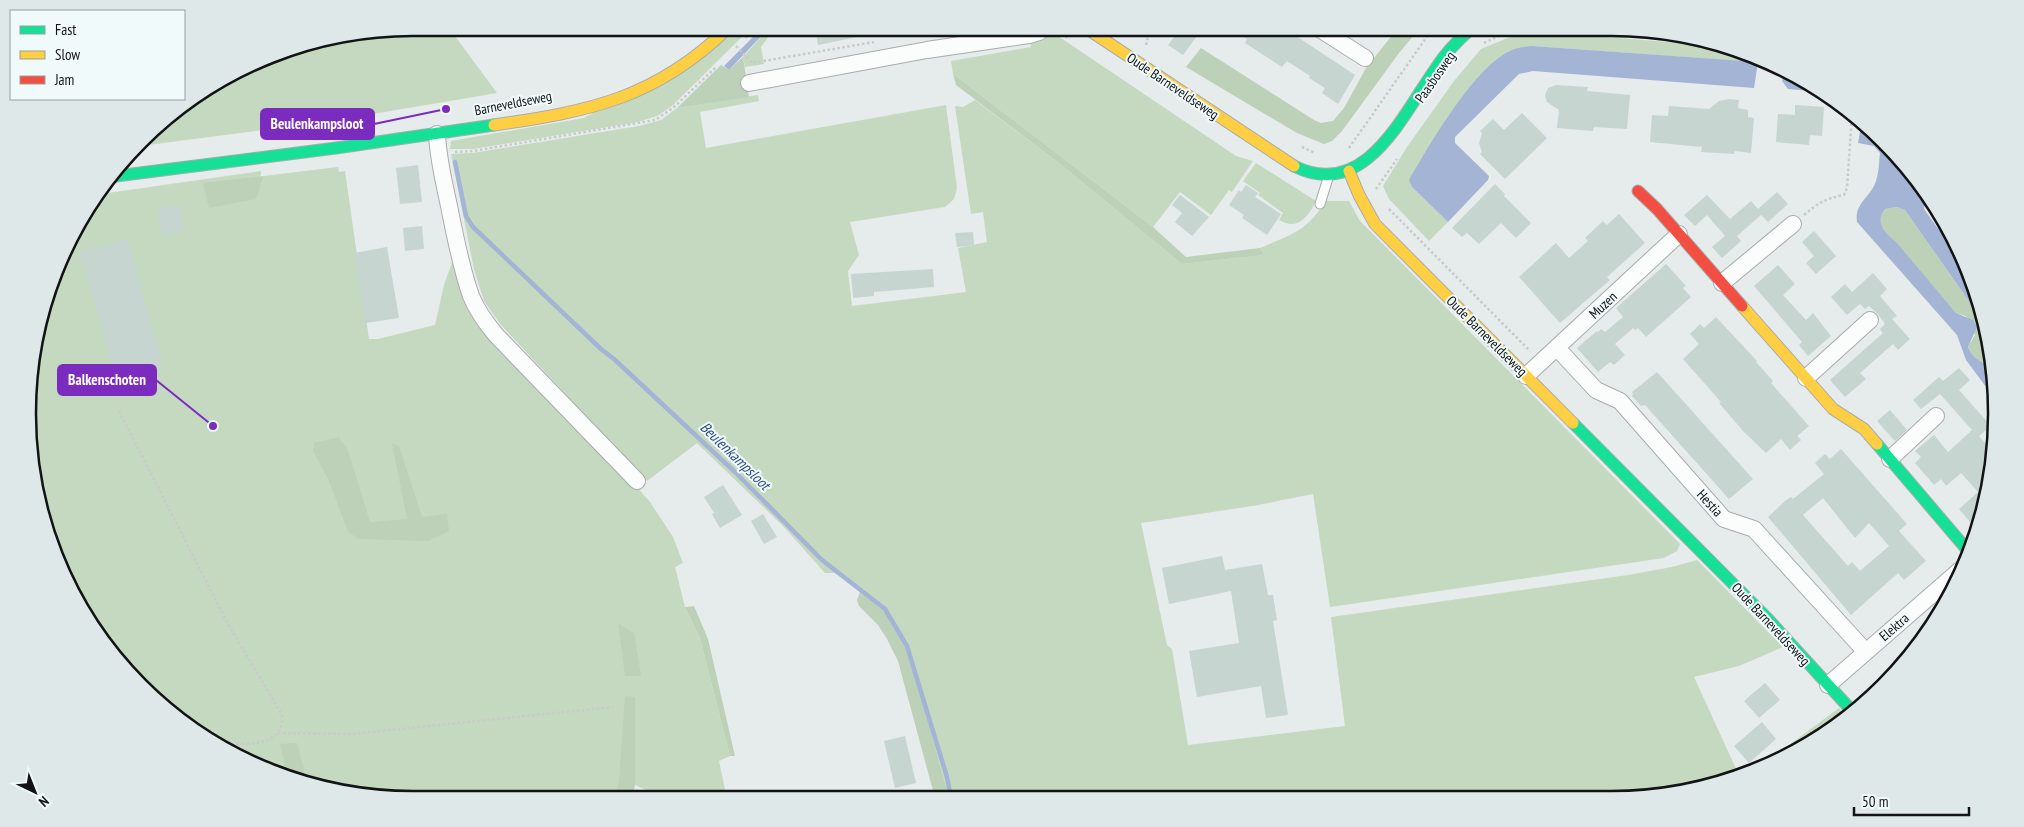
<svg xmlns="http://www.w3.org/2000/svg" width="2024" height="827" font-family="'PT Sans Narrow',sans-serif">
	<rect width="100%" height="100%" fill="#e6ebeb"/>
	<path fill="#c4d9c0" d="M413 28H449L497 93 325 122 140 146 159 123 221 79 289 48Z
		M742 28H751L672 106 657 116 638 122 473 149H450L451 141 584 118 738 32Z
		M769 28H775L761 47 764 64 745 67 743 57Z
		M1049 30 1236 156 1253 161 1232 192 1229 190 1211 215 1180 192 1153 227 953 74 951 61 1031 47 1030 40Z
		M1543 32 1731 47 1769 63 1532 46 1475 82 1461 99 1417 166 1412 187 1448 222 1429 241 1389 199 1383 186 1407 147 1454 81 1481 49 1510 37Z
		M758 95 759 101 700 112 706 148 946 105 957 188 954 199 945 207 850 222 859 255 848 271 852 306 966 292 958 248 987 242 983 212 971 214 955 106 963 107 975 100 1059 163 1182 264 1264 255 1260 248C1292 234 1306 232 1326 201H1349L1360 221 1680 544 1677 551 1664 558 1330 607 1313 494 1258 505 1141 523 1167 645 1172 649 1188 745 1345 726 1331 617 1628 575 1672 567 1697 560 1783 647 1739 666 1694 677 1738 773 1661 796 949 798 914 670 893 623 876 603 835 573H825L784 527 697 443 647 481 501 325 484 301 474 269 451 154 473 153 639 126 661 120 677 108Z
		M1256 163 1316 201C1308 218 1297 231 1279 220L1283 213 1258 195 1260 193 1243 181Z
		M338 167 339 172 345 171 369 339H378L435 325 444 285 455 254 466 295 650 502 673 537 683 563 675 567 685 607 700 638 730 756 719 761 727 799H667L635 785V697L619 799H414L290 779 178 720 123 668 79 607 35 489 31 363 48 289 79 221 101 194 261 171 260 188 264 176Z
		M1839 708 1846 717 1781 760 1761 766Z"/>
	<path fill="#bcd1b8" d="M1398 28H1420L1399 53 1342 131 1332 141 1324 144 1297 133 1186 67 1201 48 1314 120 1321 123 1333 121 1344 108 1366 68Z
		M743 57 749 97 677 108 721 65 729 70Z
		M953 74 1153 227 1186 257 1260 248 1264 255 1182 264 1059 163 956 85Z
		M264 176 256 199 209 208 203 183Z
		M1897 207 1905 210 1985 324 1992 369C1983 361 1972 359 1968 347L1975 335 1966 316 1956 313 1881 227C1879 219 1880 215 1885 209Z
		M339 437 348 450 370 522 407 519 392 443 399 446 422 517 447 514 449 531 428 541 359 539 348 532 329 481 313 451 314 443Z
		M860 592 885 612 893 623 902 640 914 670 949 798H935L898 661 887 639 878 625 859 606 857 600Z
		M694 606 708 639 735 756H730L700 638 685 607Z
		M618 623 634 633 641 676H625Z
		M625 696 635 697V785L632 799H614L619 781Z
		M297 743 304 769 303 781 284 776 286 771 280 744Z"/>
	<path fill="#a4b4d5" d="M762 28H769L729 70 724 66Z
		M1532 46 1758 62 1754 88 1533 71 1519 74 1455 137V143L1489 176 1488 180 1448 222 1412 187 1409 180C1429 145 1472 72 1506 53 1514 48 1523 47 1532 46Z
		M1784 70 1803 79 1822 92 1788 89 1782 81Z
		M1862 121 1917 178 1926 194 1924 209C1950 246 1977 278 1985 324L1905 210 1897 207 1885 209C1874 223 1885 233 1896 242L1956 313 1973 320 1977 327 1968 347C1972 359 1983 361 1992 369L1995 399 1966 360 1957 335 1857 222C1854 203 1871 197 1876 181 1879 172 1879 162 1880 153L1874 146 1858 143Z"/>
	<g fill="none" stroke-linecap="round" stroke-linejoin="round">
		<path stroke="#a4b4d5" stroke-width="4.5" d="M446 109 447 111
			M455 162 466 216 473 227 601 349 614 359 735 472 822 560 885 609 907 646 947 777 951 798"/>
	</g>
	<path fill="#c6d5d0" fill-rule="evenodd" d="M815 28H876V33L818 45Z
		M1181 28H1203L1183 55 1168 45Z
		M1231 28H1284L1355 75 1338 104 1322 93 1325 88 1309 78 1310 76 1287 61 1282 67 1245 43 1247 39Z
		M1556 85 1588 87 1587 91 1630 95 1627 129 1594 127 1593 131 1557 128 1559 110 1547 102 1545 95 1548 88Z
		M1729 99 1739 100 1738 108 1748 110V117L1754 118 1751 153 1735 151 1734 154 1701 152 1702 147 1650 142 1652 115 1668 116 1669 106 1709 109 1719 101Z
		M1795 105 1824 107 1822 136 1810 135 1809 145 1776 142 1778 114 1795 115Z
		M1522 113 1547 138 1505 179 1480 154 1482 152 1479 143 1482 133 1480 131 1493 119 1504 130Z
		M418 165 422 202 400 204 396 168Z
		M1495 184 1505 194 1504 196 1531 223 1516 238 1501 223 1479 244 1467 233 1462 237 1452 228Z
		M1246 185 1258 193 1255 197 1281 214 1267 235 1242 218 1244 215 1229 205 1239 190 1241 192Z
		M1777 192 1788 204 1768 222 1761 215 1737 236 1741 241 1722 258 1712 247 1725 236 1707 215 1695 226 1684 215 1707 195 1730 219 1751 201 1758 209Z
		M1180 195 1209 217 1192 236 1175 222 1182 213 1172 205Z
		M180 206 183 232 162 235 158 208Z
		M1619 214 1645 243 1607 277 1610 280 1560 323 1519 277 1556 243 1569 258 1588 241 1585 238 1603 221 1607 225Z
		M422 226 424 249 405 251 403 228Z
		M1814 231 1836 256 1816 274 1806 263 1814 256 1802 242Z
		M973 232 974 245 957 247 955 233Z
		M127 239 163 365 116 379 80 252Z
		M387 247 399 318 366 323 354 253Z
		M1666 264 1686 286 1683 288 1691 297 1646 337 1638 328 1635 330 1633 328 1615 344 1625 355 1614 365 1610 362 1598 372 1577 348 1597 331 1598 332 1601 329 1605 332 1623 317 1616 308Z
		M1778 265 1795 284 1783 295 1806 320 1813 313 1831 336 1808 356 1799 345 1802 342 1754 286Z
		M933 269 934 287 874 292V296L853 298 851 274Z
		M1873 273 1887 289 1880 296 1897 316 1892 319 1910 339 1898 350 1893 344 1860 373 1866 379 1845 397 1830 380 1883 333 1880 329 1885 324 1878 314 1869 306 1865 309 1860 304 1847 315 1831 297 1845 284 1852 292Z
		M1716 317 1757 361 1756 362 1773 381 1771 383 1809 426 1797 436 1801 440 1790 450 1781 439 1766 453 1744 432 1719 403 1721 402 1683 359 1699 344 1690 334 1700 324 1704 328Z
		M1959 368 1970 380 1959 390 1991 426 1979 436 1994 453 1993 464 1982 511 1970 522 1959 509 1978 492 1961 473 1946 486 1941 479 1934 485 1915 463 1921 457 1915 451 1934 435 1948 452 1972 430 1940 394 1921 409 1913 400 1939 377 1943 381Z
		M1657 372 1753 479 1729 499 1645 405 1641 406 1632 396 1633 394 1632 392Z
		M1890 410 1907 430 1895 441 1877 421Z
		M1841 449 1907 524 1899 531 1926 561 1904 580 1898 573 1851 615 1768 517 1785 501 1791 497 1793 499 1824 474 1815 463 1825 454 1830 459ZM1823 498 1855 538 1869 523 1889 546 1860 571 1852 562 1848 566 1803 515Z
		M723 485 742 515 720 528 712 514 714 513 704 497Z
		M763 514 777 537 764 544 751 521Z
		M1222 556 1225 570 1262 564 1268 595H1273L1277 620 1273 621 1288 715 1266 718 1261 686 1197 697 1189 651 1239 643 1231 591 1169 604 1162 568Z
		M1765 683 1780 700 1759 718 1744 701Z
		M1762 722 1776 739 1749 763 1734 746Z
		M905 736 916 783 895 788 884 741Z"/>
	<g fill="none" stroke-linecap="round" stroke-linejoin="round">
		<defs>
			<path id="lane" d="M1320 204 1329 175"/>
			<path id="street" d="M1318 28 1365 58
				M749 83 927 50 1029 35 1039 32 1043 28
				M437 134C438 159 444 182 449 206 455 236 461 268 471 296 477 311 486 323 496 335L637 481
				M1722 283 1793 224
				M1557 348 1596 390 1620 401 1724 519 1754 529 1866 652
				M1526 376 1679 234
				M1806 378 1870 320
				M1890 459 1936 416
				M1828 685 1960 570"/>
			<path id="fast" d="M1294 166C1365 202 1403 114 1436 68 1446 52 1458 40 1472 28
				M116 176 336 148 494 125
				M1573 423 1767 618 1853 712
				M1877 444 1969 552"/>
			<path id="slow" d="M1086 28 1294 166
				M494 125C591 111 656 98 728 28
				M1349 171 1359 195 1375 224 1573 423
				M1742 306 1833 409 1864 429 1877 444"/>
			<path id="jam" d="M1638 191 1657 209 1742 306"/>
		</defs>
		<use href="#lane" stroke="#a9acac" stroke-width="11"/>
		<use href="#street" stroke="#a9acac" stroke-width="18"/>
		<use href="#fast" stroke="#a9acac" stroke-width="13"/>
		<use href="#slow" stroke="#a9acac" stroke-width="13"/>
		<use href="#jam" stroke="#a9acac" stroke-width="13"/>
		<path stroke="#c9caca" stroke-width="2.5" stroke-dasharray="2.5 2.5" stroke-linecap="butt" d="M1543 28 1642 33
			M1057 31 1070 39
			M745 38 754 28
			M1484 43 1505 33 1526 28
			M1146 45 1150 28
			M736 46 752 63 874 42
			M1302 147 1315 153
			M1349 148 1433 28
			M455 152 473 151 655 120 673 108 716 67
			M1376 189 1397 159
			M1389 209 1530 351
			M1804 215C1817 204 1826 198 1844 195L1847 188 1852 114
			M119 411 228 624 282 715C284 748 248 743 225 745
			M278 733 352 734 613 707"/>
		<use href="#lane" stroke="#fbfcfc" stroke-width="9"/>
		<use href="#street" stroke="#fbfcfc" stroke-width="16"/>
		<use href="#fast" stroke="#16e098" stroke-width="11"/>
		<use href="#slow" stroke="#ffcf43" stroke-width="11"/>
		<use href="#jam" stroke="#f24e42" stroke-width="11"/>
	</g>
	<g text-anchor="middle" stroke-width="4" stroke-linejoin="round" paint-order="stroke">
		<g font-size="14" fill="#111314" stroke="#f1fafb">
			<text transform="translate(1435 77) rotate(-55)" y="5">Paasbosweg</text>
			<text transform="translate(1173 86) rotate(34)" y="5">Oude Barneveldseweg</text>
			<text transform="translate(513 103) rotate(-11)" y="5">Barneveldseweg</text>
			<text transform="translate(1603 305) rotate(-43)" y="5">Muzen</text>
			<text transform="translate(1487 336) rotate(45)" y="5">Oude Barneveldseweg</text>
			<text transform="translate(1710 503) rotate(48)" y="5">Hestia</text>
			<text transform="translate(1771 624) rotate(47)" y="5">Oude Barneveldseweg</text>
			<text transform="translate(1894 627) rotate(-41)" y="5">Elektra</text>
		</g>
		<g font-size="15" font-style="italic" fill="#324d87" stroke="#f1fafb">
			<text transform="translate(735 456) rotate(44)" y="5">Beulenkampsloot</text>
		</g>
	</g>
	<path d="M0 0H2024V827H0ZM413 36H1611A377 377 0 0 1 1988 413V414A377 377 0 0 1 1611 791H413A377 377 0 0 1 36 414V413A377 377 0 0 1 413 36Z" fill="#dfe8e9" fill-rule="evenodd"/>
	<path fill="none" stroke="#111314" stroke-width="2.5" d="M413 36H1611A377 377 0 0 1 1988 413V414A377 377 0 0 1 1611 791H413A377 377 0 0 1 36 414V413A377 377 0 0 1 413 36Z"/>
	<path fill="none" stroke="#7b2cbf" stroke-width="2" d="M446 109L374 124M213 426L156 380"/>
	<g fill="#7b2cbf" stroke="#f1fafb" stroke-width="2">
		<circle cx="446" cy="109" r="5"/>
		<circle cx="213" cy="426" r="5"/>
	</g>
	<g fill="#7b2cbf" stroke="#7b2cbf" stroke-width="2">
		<rect x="261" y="109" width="113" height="30" rx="5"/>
		<rect x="58" y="365" width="98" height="30" rx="5"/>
	</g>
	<g font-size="15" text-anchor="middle" font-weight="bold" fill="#fff">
		<text x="317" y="129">Beulenkampsloot</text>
		<text x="107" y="385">Balkenschoten</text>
	</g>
	<rect x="10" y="10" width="175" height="90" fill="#f1fafb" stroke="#979e9f"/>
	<rect x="20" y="26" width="25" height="8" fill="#16e098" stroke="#979e9f"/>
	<text x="55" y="35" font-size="15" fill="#111314">Fast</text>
	<rect x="20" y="51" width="25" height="8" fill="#ffcf43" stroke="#979e9f"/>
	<text x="55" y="60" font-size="15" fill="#111314">Slow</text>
	<rect x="20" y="76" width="25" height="8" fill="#f24e42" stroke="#979e9f"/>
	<text x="55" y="85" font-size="15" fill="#111314">Jam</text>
	<g transform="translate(35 792) rotate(137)" stroke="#f1fafb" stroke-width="4" paint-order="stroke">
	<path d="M0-4L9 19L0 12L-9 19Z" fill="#111314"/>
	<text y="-8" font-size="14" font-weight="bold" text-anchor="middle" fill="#111314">N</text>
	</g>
	<path d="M1854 807v8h115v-8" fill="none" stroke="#111314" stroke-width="2.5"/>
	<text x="1862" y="807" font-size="15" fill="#111314" stroke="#f1fafb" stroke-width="4" paint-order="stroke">50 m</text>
</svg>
